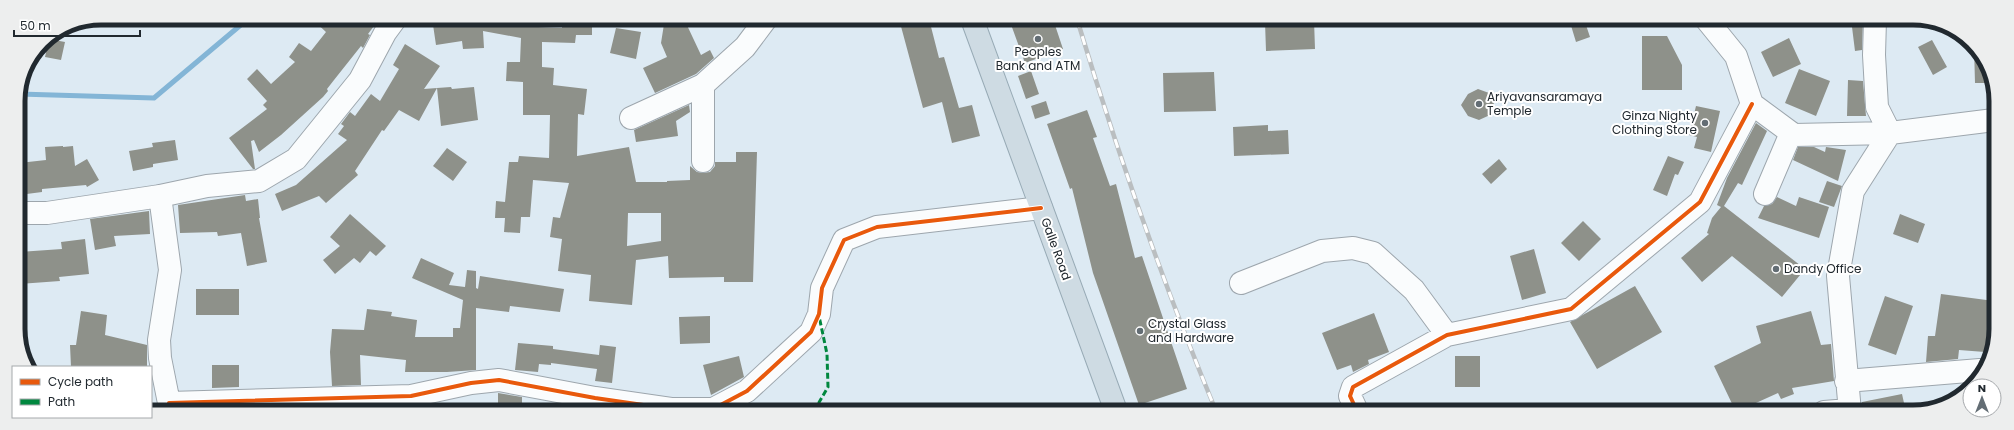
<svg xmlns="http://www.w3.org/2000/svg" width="2014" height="430" font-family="Poppins,sans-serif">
	<rect width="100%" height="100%" fill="#ddeaf3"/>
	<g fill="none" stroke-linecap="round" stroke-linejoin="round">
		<path stroke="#83b5d6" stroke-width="5" d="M19 94 154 98 249 18"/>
	</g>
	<path fill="#8e918a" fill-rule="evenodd" d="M311 18H380L368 34 370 35 363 48 361 46 334 80 327 89 328 91 323 97 281 135 259 152 254 140 251 141 255 169H253L229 138 267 109 263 105 267 101 247 79 257 69 271 84 295 62 289 57 299 43 311 51 326 32Z
		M432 18H515L514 26 562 28V18H592V35H576L575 43 542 42V67L554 68 553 85 587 89 584 115 578 114 577 156 629 147 636 182H667V181L690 180V166L697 172 703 173 710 172 715 166V162H736V152H757L753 282H724V277L669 278 668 256 636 260 632 305 589 301 591 275 558 271 562 239 550 237 553 217 560 218 569 183 533 180 530 217H521L520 233 504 232 505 218H495L496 201 505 202 509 162H518L519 156 549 158 550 115H523V82L506 81 507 62H520L521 38 483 31 484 48 463 49 462 41 436 45ZM628 213H661V241L627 246Z
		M665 18 685 21 701 55 710 50 714 58 696 74 655 93 643 68 667 57 661 43Z
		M899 19H929L939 58 944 57 959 108 972 105 980 136 952 143 942 102 923 108Z
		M1009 19H1053L1063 49 1025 63Z
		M1569 19H1584L1590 37 1576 42Z
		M1851 19 1863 20 1862 50 1855 51Z
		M1314 20 1315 49 1266 51 1265 22Z
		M616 28 641 32 636 59 610 53Z
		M1642 36H1667L1682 65V90H1642Z
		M1789 38 1801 64 1773 77 1761 52Z
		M49 39 65 42 61 60 45 57Z
		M1932 40 1947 67 1933 75 1918 47Z
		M405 44 440 66 424 89 437 88 419 121 399 110 384 131 382 130 355 171 358 175 326 203 319 196 282 211 275 194 296 185 347 140 338 134 344 126 341 124 350 112 355 116 371 94 380 101 399 69 393 65Z
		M1974 47 1983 63 1993 83H1975Z
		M1799 69 1830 81 1816 116 1785 103Z
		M1031 71 1039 94 1026 99 1018 76Z
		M1214 72 1216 111 1164 112 1163 73Z
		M1848 80 1863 81 1866 116H1847Z
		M451 87 452 89 474 87 478 120 441 126 437 88Z
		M1478 89 1489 93 1494 104 1490 115 1479 120 1468 116 1461 105 1468 94Z
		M1046 101 1050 114 1035 119 1031 106Z
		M689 105 690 112 676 121 678 136 636 142 634 130Z
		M1696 106 1720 111 1711 152 1694 148 1697 137 1689 135Z
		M1087 110 1097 137 1093 138 1110 186 1116 184 1135 258 1142 256 1187 389 1139 405 1093 273 1072 188 1070 189 1047 124Z
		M1756 123 1767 131 1742 185 1738 183 1724 206 1805 269 1782 297 1732 256 1702 282 1681 258 1709 234 1707 233 1712 218 1721 207 1717 205 1727 178Z
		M1268 125V131L1288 130 1289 154 1234 156 1233 127Z
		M175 140 178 160 153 164V167L133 171 129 151 153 147 152 143Z
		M63 146V147L73 146 75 166 87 159 99 180 87 187 86 185 42 189V192L19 195V163L46 160 45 147Z
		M1798 147H1814L1825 152 1826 147 1846 150 1838 181 1793 160Z
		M447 148 467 162 453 181 433 166Z
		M1668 156 1684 162 1678 175 1675 174 1667 196 1653 190Z
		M1499 159 1507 169 1491 184 1482 174Z
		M1827 181 1842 186 1834 207 1819 202Z
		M245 195 246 201 258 199 260 218H259L267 262 247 266 241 233 218 236 217 232 180 233 178 205Z
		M1777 197 1796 206 1799 197 1829 207 1819 238 1758 218 1764 206 1772 204Z
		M149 211 150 234 114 236 116 246 95 250 90 219Z
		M350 214 386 246 376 256 370 251 360 263 354 258 335 274 323 260 340 246 330 237Z
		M1900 214 1925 224 1918 243 1893 234Z
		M1583 221 1601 239 1579 261 1561 243Z
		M85 239 89 274 59 277 60 281 19 284V252L62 249 61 242Z
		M1534 249 1546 293 1522 300 1510 256Z
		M421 258 454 273 449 285 465 287 467 270 476 271V288L478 289 480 276 564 289 560 312 510 306 509 312 476 308V370L447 372H405L406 360 360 355 361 385 332 386 330 352 332 329 364 330 367 309 392 312 391 316 417 320 415 337H453V328H460L463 300 412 278Z
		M1635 286 1662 332 1597 369 1570 322Z
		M196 289H239V315H196Z
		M1941 294 1994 301V345L1991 351 1985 350V352L1959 350 1958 359 1926 362 1928 336H1935Z
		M1885 296 1913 306 1896 355 1868 345Z
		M81 311 107 315 105 335 147 345V367H71L70 345H76Z
		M1811 311 1821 345 1831 344 1834 381 1792 388 1794 394 1781 399 1778 393 1736 412 1714 366 1761 343 1756 326Z
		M1374 313 1389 352 1368 360 1369 364 1353 372 1351 365 1337 370 1322 333Z
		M710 316V343L680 344 679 317Z
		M518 343 553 346V349L599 355 600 345 616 347 612 383 595 381 597 369 551 363V365L539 364 538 372 515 370Z
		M739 356 744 377 711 395 703 365Z
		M1455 356H1480V387H1455Z
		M212 365H239V387L212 388Z
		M498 393 522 397V411H498Z
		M1902 394 1906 412H1862V402Z"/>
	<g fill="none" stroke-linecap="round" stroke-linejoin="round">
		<defs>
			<path id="minor" d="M1706 19 1736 56 1752 104 1794 135 1890 133 1994 120
				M631 118 703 85 745 47 766 19
				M703 161V85
				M1765 194 1791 133
				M160 196 170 270 159 340 160 358 169 403 168 411
				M19 213H47L160 196 207 186 259 181 296 159 360 80 385 33 396 18
				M1241 283 1322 251 1353 248 1373 253 1414 290 1447 335
				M1846 381 1980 370
				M169 403 411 396 471 383 499 380 595 398 671 409H713L747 391 811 332 819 314 822 288 844 240 877 227 1041 208
				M1357 411 1350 396 1353 387 1447 335 1571 309 1700 202 1752 104
				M1824 412 1849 410
				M1850 412 1838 276 1853 191 1890 133 1877 107 1874 55 1875 20"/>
			<path id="highway" d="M972 19 1116 411"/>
		</defs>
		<use href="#minor" stroke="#9da6ad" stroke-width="24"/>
		<use href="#highway" stroke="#97aab5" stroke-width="24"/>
		<use href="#minor" stroke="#fafcfd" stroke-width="22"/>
		<use href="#highway" stroke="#cedbe3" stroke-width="22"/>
		<defs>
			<path id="rail" d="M1077 19C1117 152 1163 283 1216 411"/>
		</defs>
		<use href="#rail" stroke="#babec0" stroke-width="4.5"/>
		<use href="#rail" stroke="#fff" stroke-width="3" stroke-dasharray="9" stroke-linecap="butt"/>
		<path stroke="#00873e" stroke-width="3" stroke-dasharray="6 3" stroke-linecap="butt" d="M814 411 828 387 827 354 819 316"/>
		<defs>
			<path id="cycleway" d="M169 403 411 396 471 383 499 380 595 398 671 409H713L747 391 811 332 819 314 822 288 844 240 877 227 1041 208
				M1357 411 1350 396 1353 387 1447 335 1571 309 1700 202 1752 104"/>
		</defs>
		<use href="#cycleway" stroke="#fff" stroke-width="6"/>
		<use href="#cycleway" stroke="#e8590c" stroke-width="4"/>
	</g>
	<g fill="#636d74" stroke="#fff" stroke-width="1.5">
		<circle cx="1038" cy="39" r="4"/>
		<circle cx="1479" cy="104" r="4"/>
		<circle cx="1705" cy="123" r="4"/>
		<circle cx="1776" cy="269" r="4"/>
		<circle cx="1140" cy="331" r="4"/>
	</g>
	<g text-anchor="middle" stroke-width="4" stroke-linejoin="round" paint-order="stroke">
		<g font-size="12" fill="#21292f" stroke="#fff" text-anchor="start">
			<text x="1038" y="56" text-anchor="middle">Peoples<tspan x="1038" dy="14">Bank and ATM</tspan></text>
			<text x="1487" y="101">Ariyavansaramaya<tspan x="1487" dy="14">Temple</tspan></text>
			<text x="1697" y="120" text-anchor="end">Ginza Nighty<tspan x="1697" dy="14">Clothing Store</tspan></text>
			<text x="1784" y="273">Dandy Office</text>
			<text x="1148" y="328">Crystal Glass<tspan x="1148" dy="14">and Hardware</tspan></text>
		</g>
		<g font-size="12" fill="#21292f" stroke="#fff">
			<text transform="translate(1056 249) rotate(70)" y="4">Galle Road</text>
		</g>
	</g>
	<path d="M0 0H2014V430H0ZM101 25H1913A76 76 0 0 1 1989 101V329A76 76 0 0 1 1913 405H101A76 76 0 0 1 25 329V101A76 76 0 0 1 101 25Z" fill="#edeeee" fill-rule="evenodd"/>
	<path fill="none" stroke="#21292f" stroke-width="5" d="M101 25H1913A76 76 0 0 1 1989 101V329A76 76 0 0 1 1913 405H101A76 76 0 0 1 25 329V101A76 76 0 0 1 101 25Z"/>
	<rect x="12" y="366" width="140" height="52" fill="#ffffff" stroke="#a6a9ac"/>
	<rect x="20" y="379" width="20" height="6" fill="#e8590c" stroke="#a6a9ac"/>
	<text x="48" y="386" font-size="12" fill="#21292f">Cycle path</text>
	<rect x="20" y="399" width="20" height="6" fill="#00873e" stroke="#a6a9ac"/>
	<text x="48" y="406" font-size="12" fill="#21292f">Path</text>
	<g transform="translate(1982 398)"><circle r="19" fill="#ffffff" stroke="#a6a9ac"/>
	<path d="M0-3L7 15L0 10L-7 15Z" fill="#636d74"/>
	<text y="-6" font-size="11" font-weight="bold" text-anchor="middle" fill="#21292f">N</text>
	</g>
	<path d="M14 30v6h126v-6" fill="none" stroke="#21292f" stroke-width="2"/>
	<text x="20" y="30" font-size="12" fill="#21292f" stroke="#ffffff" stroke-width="3" paint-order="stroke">50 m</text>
</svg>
